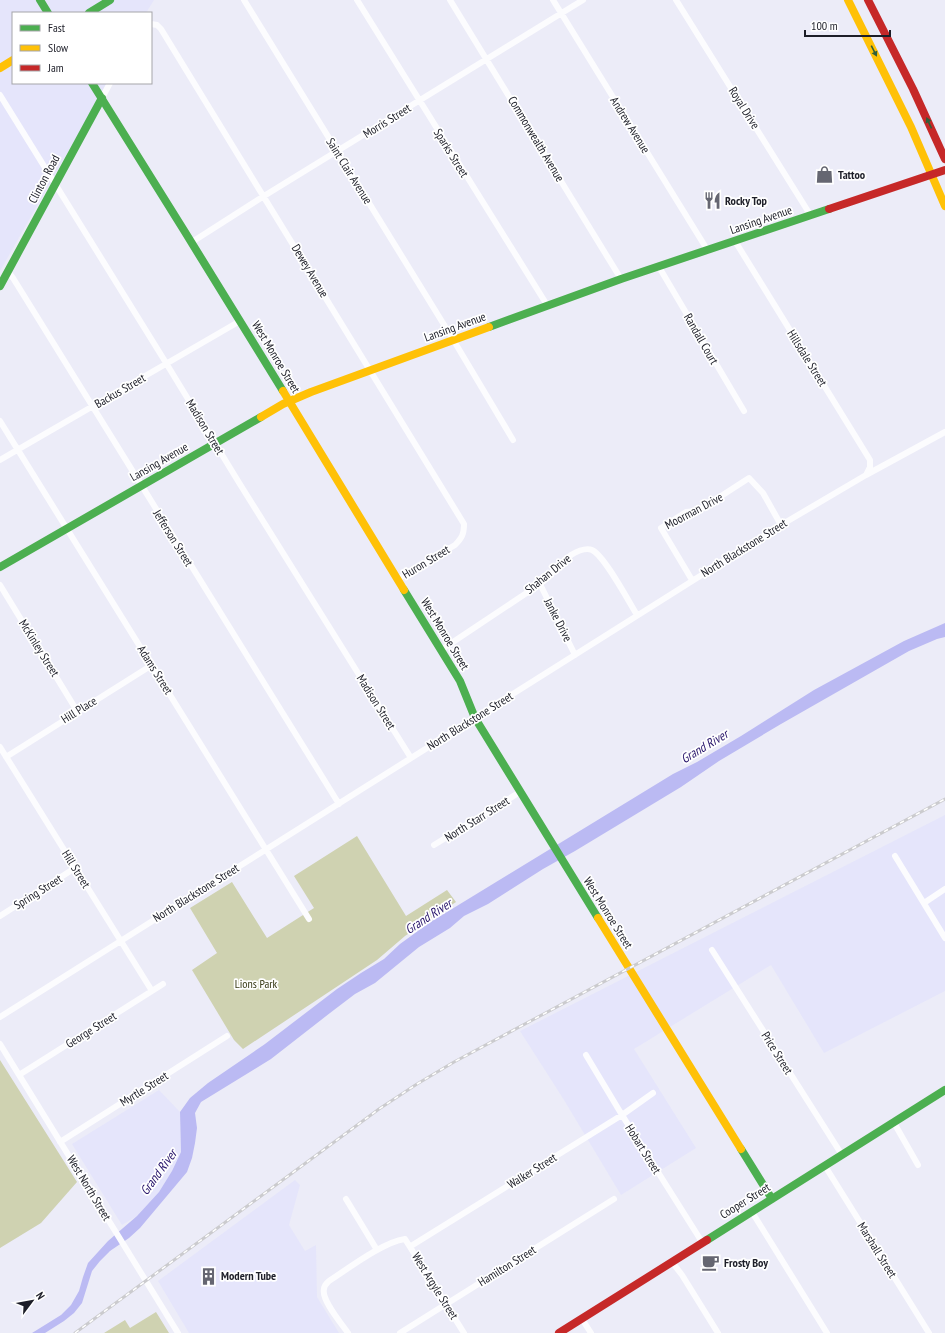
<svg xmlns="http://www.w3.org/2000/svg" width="945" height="1333" font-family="'PT Sans Narrow',sans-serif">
	<rect width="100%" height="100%" fill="#ececf8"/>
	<path fill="#e5e5fb" d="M0 0H154L146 13H13V83H107L0 271Z
		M945 815V991L824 1053 771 965 634 1049 696 1148 621 1195 564 1100 520 1031Z
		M159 1090 180 1112 181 1152 172 1171 159 1192 137 1216 122 1225 72 1144Z
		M295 1180 300 1185 289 1225 305 1251 316 1245 317 1297 339 1333H189L158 1281Z"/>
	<path fill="#cfd2b1" d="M357 836 406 916 447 890 456 902 405 936 377 960 243 1049 234 1040 192 970 217 953 190 908 232 882 267 938 314 908 294 876Z
		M0 1060 77 1182 41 1223 0 1248Z
		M156 1312 169 1333H104L125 1320 130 1328Z"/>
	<path fill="#bbbaf3" d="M945 623V637L937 639 909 651 781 724 719 761 681 787 575 851 543 869 488 904 464 916 450 928 419 947 375 983 355 994 330 1013 271 1059 201 1102 195 1113 197 1128 195 1143 192 1158 187 1172 140 1228 129 1238 110 1251 100 1261 92 1271 82 1303 74 1313 64 1321 45 1333H32L61 1315 71 1305 79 1291 83 1277 88 1263 108 1241 137 1216 159 1192 172 1171 181 1152 180 1112 190 1098 208 1083 265 1044 337 989 361 973 384 959 400 944 429 923 673 774 697 762 741 736 814 690 904 641Z"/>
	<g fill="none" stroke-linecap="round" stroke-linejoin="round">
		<path stroke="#fcfcfe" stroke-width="6" d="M244 0 454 341 513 440
			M357 0 547 305
			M450 0 621 279
			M553 0 708 251
			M676 0 811 216
			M151 24 157 25 161 29 464 524C464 534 462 538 455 545L398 579
			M0 95 163 358 238 481 411 758
			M102 98 110 83
			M735 241 870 460V467L866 475
			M192 242 264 196 583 0
			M659 267 744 411
			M8 272 13 278 339 804
			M0 421 309 919
			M0 460 240 321
			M692 580 661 528 686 512 698 511 749 478 763 493 781 525
			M540 584 575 655
			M0 585 77 711
			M441 650 540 584 571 555C576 552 585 547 592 550 604 555 629 602 637 615
			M0 747 152 991
			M6 757 152 665
			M434 845 520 792
			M895 856 945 938
			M924 903 945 889
			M0 916 75 868
			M712 950 842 1155
			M0 1017 781 525 866 475 945 432
			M0 1044 178 1333
			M586 1055 622 1115 702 1242
			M19 1075 163 984
			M893 1121 918 1165
			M60 1142 227 1036
			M825 1166 929 1333
			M346 1199 377 1250
			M752 1212 827 1333
			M411 1246 622 1115 653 1093
			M672 1262 682 1275 718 1333
			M582 1319 591 1333
			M348 1333C342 1324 321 1300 324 1289 324 1285 327 1283 329 1281 349 1268 383 1242 405 1239L464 1333
			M400 1333 614 1199"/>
		<path stroke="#4caf50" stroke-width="8" d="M40 0 48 13
			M89 13 110 0
			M92 83 185 232 283 391
			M0 286 102 98
			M489 327 621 279 829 209
			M0 567 261 417
			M404 590 460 681 475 718 598 918
			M741 1149 772 1199
			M707 1240 945 1090"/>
		<path stroke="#ffc107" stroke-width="8" d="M848 0 911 127 945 206
			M0 68 13 60
			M283 391 404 590
			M261 417 283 404 311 392 489 327
			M598 918 741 1149"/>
		<path stroke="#c62828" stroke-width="8" d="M868 0 913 89 945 159
			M829 209 945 170
			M559 1333 707 1240"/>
		<defs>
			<path id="rail" d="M75 1333 379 1109 417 1084 454 1062 945 799"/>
		</defs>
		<use href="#rail" stroke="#cbcbce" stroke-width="3"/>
		<use href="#rail" stroke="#fff" stroke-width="1.5" stroke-dasharray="4.5" stroke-linecap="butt"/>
	</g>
	<defs><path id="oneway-solid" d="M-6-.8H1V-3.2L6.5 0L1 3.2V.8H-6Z"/></defs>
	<g fill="#325f3a">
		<use href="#oneway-solid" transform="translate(874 51) rotate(63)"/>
		<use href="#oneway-solid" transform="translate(929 123) rotate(-115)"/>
	</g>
	<defs>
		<symbol id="shop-bare" viewBox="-9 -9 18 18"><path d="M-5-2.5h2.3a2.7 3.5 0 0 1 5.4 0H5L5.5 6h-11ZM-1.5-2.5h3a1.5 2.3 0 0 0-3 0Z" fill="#656671" stroke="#fff" stroke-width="2.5" paint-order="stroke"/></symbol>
		<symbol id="restaurant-bare" viewBox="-9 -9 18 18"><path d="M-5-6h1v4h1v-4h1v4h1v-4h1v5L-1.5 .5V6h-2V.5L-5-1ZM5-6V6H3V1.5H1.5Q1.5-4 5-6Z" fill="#656671" stroke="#fff" stroke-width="2.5" paint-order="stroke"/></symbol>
		<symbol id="cafe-bare" viewBox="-9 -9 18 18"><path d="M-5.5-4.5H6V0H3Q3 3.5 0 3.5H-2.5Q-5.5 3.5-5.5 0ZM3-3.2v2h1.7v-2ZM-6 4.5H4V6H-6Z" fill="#656671" stroke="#fff" stroke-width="2.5" paint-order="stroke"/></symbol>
		<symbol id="building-bare" viewBox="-9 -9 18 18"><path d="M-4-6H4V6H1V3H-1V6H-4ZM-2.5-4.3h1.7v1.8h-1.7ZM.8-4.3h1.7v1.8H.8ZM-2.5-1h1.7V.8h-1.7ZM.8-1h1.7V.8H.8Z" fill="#656671" stroke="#fff" stroke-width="2.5" paint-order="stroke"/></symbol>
	</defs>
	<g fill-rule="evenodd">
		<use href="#shop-bare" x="812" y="162" width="25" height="25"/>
		<use href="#restaurant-bare" x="700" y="188" width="25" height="25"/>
		<use href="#cafe-bare" x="698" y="1250" width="25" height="25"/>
		<use href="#building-bare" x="196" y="1264" width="25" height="25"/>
	</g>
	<g text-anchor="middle" stroke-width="3.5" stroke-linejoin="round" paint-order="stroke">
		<g font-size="12" fill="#1d1e28" stroke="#fff">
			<text transform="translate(744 108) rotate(58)" y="4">Royal Drive</text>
			<text transform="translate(387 121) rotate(-32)" y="4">Morris Street</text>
			<text transform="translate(630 125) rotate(58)" y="4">Andrew Avenue</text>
			<text transform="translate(536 139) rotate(59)" y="4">Commonwealth Avenue</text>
			<text transform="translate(451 153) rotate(58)" y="4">Sparks Street</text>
			<text transform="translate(349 171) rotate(58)" y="4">Saint Clair Avenue</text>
			<text transform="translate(44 179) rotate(-62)" y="4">Clinton Road</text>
			<text transform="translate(761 220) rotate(-19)" y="4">Lansing Avenue</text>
			<text transform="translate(310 271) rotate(59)" y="4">Dewey Avenue</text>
			<text transform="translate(455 327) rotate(-20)" y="4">Lansing Avenue</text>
			<text transform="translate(701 339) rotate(60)" y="4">Randall Court</text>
			<text transform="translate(276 357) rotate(59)" y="4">West Monroe Street</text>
			<text transform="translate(807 358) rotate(58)" y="4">Hillsdale Street</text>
			<text transform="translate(120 391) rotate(-30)" y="4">Backus Street</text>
			<text transform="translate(205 427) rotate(59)" y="4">Madison Street</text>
			<text transform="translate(159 462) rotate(-30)" y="4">Lansing Avenue</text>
			<text transform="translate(694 511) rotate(-28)" y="4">Moorman Drive</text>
			<text transform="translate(173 538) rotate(58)" y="4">Jefferson Street</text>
			<text transform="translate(744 548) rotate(-32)" y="4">North Blackstone Street</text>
			<text transform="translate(426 562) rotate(-31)" y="4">Huron Street</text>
			<text transform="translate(548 574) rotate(-39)" y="4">Shahan Drive</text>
			<text transform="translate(558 620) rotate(63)" y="4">Janke Drive</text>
			<text transform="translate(445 634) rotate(59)" y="4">West Monroe Street</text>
			<text transform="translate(39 648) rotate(58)" y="4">McKinley Street</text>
			<text transform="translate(155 670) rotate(58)" y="4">Adams Street</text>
			<text transform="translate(376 702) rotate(58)" y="4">Madison Street</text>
			<text transform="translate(79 710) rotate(-32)" y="4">Hill Place</text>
			<text transform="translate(470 721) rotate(-32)" y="4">North Blackstone Street</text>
			<text transform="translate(477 819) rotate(-32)" y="4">North Starr Street</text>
			<text transform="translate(76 869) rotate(58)" y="4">Hill Street</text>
			<text transform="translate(38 892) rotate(-32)" y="4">Spring Street</text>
			<text transform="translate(196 893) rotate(-32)" y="4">North Blackstone Street</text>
			<text transform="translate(608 913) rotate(58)" y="4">West Monroe Street</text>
			<text transform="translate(91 1030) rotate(-32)" y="4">George Street</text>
			<text transform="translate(777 1053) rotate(58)" y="4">Price Street</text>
			<text transform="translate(144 1089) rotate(-32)" y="4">Myrtle Street</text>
			<text transform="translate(643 1149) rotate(58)" y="4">Hobart Street</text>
			<text transform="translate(532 1171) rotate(-32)" y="4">Walker Street</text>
			<text transform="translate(89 1188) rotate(59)" y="4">West North Street</text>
			<text transform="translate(745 1201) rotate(-32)" y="4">Cooper Street</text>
			<text transform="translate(877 1250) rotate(58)" y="4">Marshall Street</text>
			<text transform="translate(507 1266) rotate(-32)" y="4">Hamilton Street</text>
			<text transform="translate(435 1286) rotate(58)" y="4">West Argyle Street</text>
		</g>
		<g font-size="12" font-weight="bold" fill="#1d1e28" stroke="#fff" text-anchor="start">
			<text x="838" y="179">Tattoo</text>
			<text x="725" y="205">Rocky Top</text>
			<text x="724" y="1267">Frosty Boy</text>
			<text x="221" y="1280">Modern Tube</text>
		</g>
		<g font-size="12" fill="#363814" stroke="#fff">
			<text x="256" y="988">Lions Park</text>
		</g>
		<g font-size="13" font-style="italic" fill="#27146a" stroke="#fff">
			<text transform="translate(704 746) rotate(-31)" y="5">Grand River</text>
			<text transform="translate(428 916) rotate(-33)" y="5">Grand River</text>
			<text transform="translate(158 1172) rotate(-54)" y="5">Grand River</text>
		</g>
	</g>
	<rect x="12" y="12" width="140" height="72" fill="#ffffff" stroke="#a5a5a9"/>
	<rect x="20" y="25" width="20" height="6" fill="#4caf50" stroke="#a5a5a9"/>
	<text x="48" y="32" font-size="12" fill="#1d1e28">Fast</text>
	<rect x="20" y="45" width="20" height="6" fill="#ffc107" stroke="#a5a5a9"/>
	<text x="48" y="52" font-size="12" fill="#1d1e28">Slow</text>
	<rect x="20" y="65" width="20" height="6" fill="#c62828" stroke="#a5a5a9"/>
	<text x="48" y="72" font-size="12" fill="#1d1e28">Jam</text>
	<g transform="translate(32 1301) rotate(58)" stroke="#ffffff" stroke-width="3" paint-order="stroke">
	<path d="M0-3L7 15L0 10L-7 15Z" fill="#1d1e28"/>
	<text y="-6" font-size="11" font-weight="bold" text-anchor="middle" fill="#1d1e28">N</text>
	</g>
	<path d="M805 30v6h85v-6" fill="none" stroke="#1d1e28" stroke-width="2"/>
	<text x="811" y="30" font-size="12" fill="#1d1e28" stroke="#ffffff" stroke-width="3" paint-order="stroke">100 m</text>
</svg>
